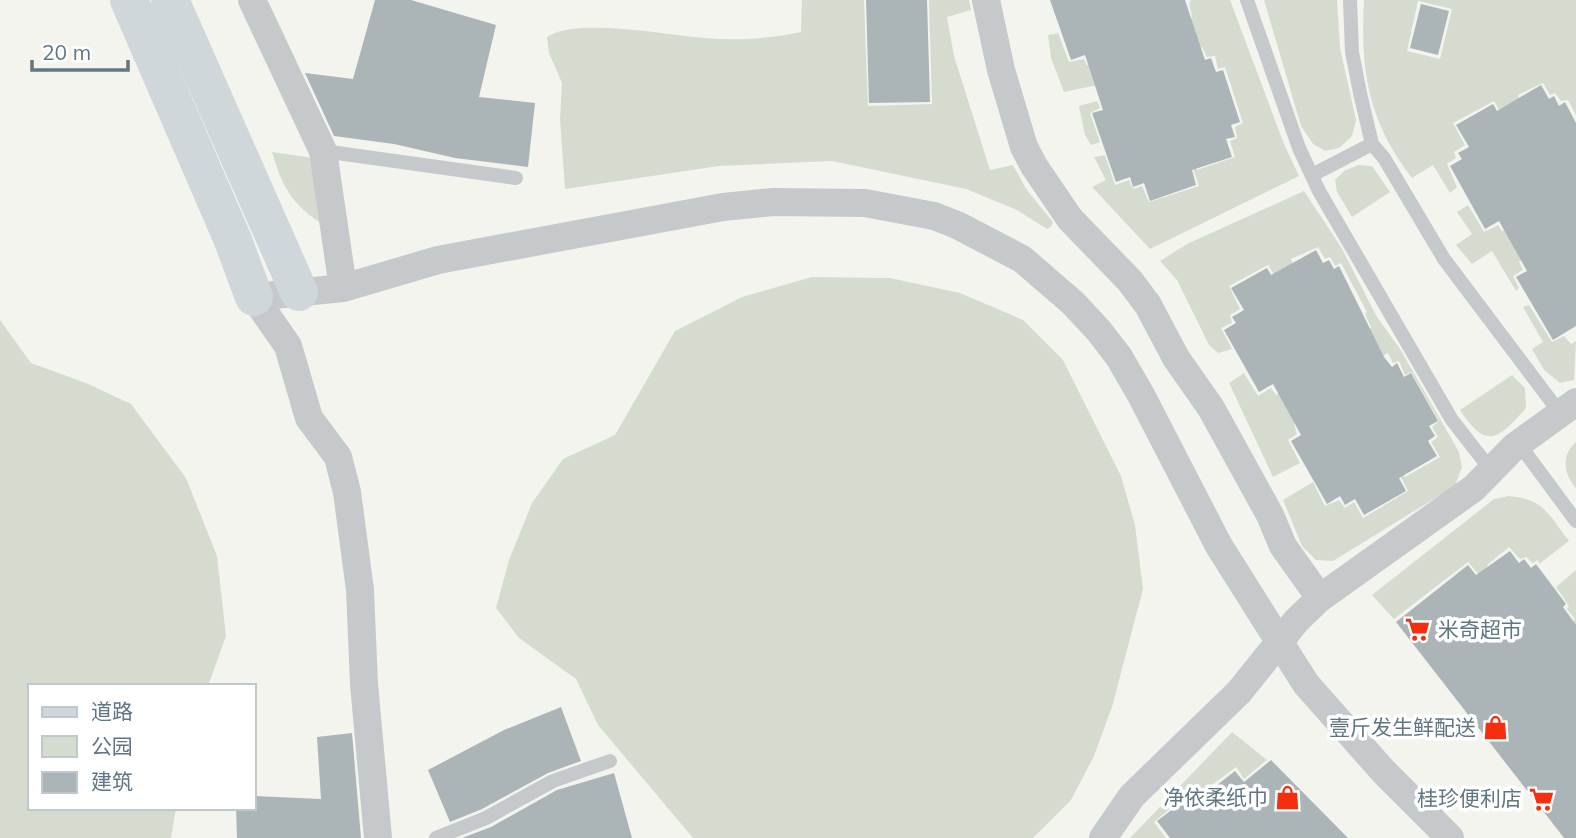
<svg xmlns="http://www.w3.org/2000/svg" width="1576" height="838" font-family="Mulish,'Noto Sans SC',sans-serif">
	<rect width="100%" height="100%" fill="#f4f4ef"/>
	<path fill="#d5dccf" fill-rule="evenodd" d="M802 0H864L868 106 932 104 929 0H969L971 10 947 17 954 56 990 170 1013 165 1026 189 1053 222 1051 227 1047 229 1017 210 966 189 832 161 719 166 565 189 560 120 562 83 549 53 547 37C578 15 683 39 724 39 750 40 776 37 801 32Z
		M1191 0H1230L1284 144 1299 176 1150 249 1092 187 1106 180 1094 157 1105 155 1115 185 1129 180 1133 189 1142 186 1149 202 1199 186 1188 154 1191 153 1197 170 1235 157 1230 141 1237 138 1235 127 1243 123 1225 67 1218 69 1215 56 1207 57 1202 47 1169 57 1192 17 1189 3Z
		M1264 0H1337L1340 48 1356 120 1352 136 1339 148 1325 151 1313 144 1301 126Z
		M1364 0H1576V115L1568 100 1561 101 1555 93 1550 95 1543 83 1518 95 1521 107 1503 117 1494 101 1453 123 1465 145 1454 152 1456 158 1447 164 1457 187 1450 193 1433 165 1412 178C1368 121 1360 70 1364 0ZM1418 1 1452 9 1440 59 1407 51Z
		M1058 33 1069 62 1084 59 1087 65 1100 61 1107 83 1064 92 1051 58 1048 35Z
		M1097 101 1100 108 1090 113 1100 142 1091 145 1085 135 1079 106Z
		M272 152 313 158 322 224C292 204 282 187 272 152Z
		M1358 165 1372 166 1390 192 1352 217 1337 192 1335 180 1344 171Z
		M1304 191 1341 247 1377 317 1400 349 1459 452 1462 467 1455 486 1333 561 1316 560 1302 546 1283 500 1313 482 1325 506 1339 500 1345 508 1354 502 1363 518 1408 491 1393 462 1395 461 1405 477 1440 457 1431 442 1438 437 1432 427 1439 421 1411 372 1405 375 1399 361 1393 363 1388 353 1355 370 1371 327 1365 314 1367 312 1341 263 1335 266 1330 257 1325 259 1318 247 1291 259 1296 271 1278 281 1268 265 1229 286 1240 309 1230 315 1232 323 1221 328 1232 349 1218 353 1209 345 1177 280 1160 261 1187 244Z
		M1468 205 1484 232 1498 225 1502 231 1514 224 1530 253 1519 262 1523 270 1513 276 1519 288 1516 291 1492 251 1472 264 1456 245 1472 234 1457 212Z
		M812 277 890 278 960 293 1023 320 1063 360 1121 476 1135 525 1143 589 1112 707 1094 756 1071 800 1033 838H693L598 725 576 679 519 638 496 608 509 560 532 503 563 459 615 435 675 331 742 297Z
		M1529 305 1552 342 1564 336 1571 344 1576 341 1574 380 1560 383 1544 370 1532 349 1543 342 1523 307Z
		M0 320 31 363 86 383 131 404 186 478 217 556 226 636 208 686H30V808H176L171 838H0Z
		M1244 373 1258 396 1271 388 1276 395 1289 388 1306 417 1294 424 1297 434 1288 440 1300 463 1273 477 1229 383Z
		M1512 375 1525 388 1526 408C1498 440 1486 450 1460 410Z
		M1576 442V488C1563 473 1561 455 1576 442Z
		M1509 496C1544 499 1549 515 1569 541L1539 564 1538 560 1533 563 1526 557 1520 559 1509 547 1487 565 1493 574 1484 581 1468 562 1394 619 1372 595 1494 499Z
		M1576 570V630L1571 623 1575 619 1567 609 1569 606 1556 587Z
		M1232 732 1267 760 1244 779 1236 767 1212 785 1218 795 1202 807 1189 793 1154 822 1166 838H1130Z"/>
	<path fill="#abb5b8" d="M375 0H411L496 25 479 97 535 103 528 167 455 158 394 144 334 136 305 73 353 79Z
		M866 0H927L930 102 869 103Z
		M1050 0H1185L1205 60 1211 58 1216 72 1223 70 1240 122 1231 125 1235 137 1226 139 1232 157 1192 170 1196 185 1150 201 1144 183 1133 187 1130 177 1116 182 1092 113 1103 110 1085 55 1071 60Z
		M1421 4 1449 11 1438 55 1410 48Z
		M1541 85 1549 99 1554 96 1559 106 1565 102 1576 123V326L1553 340 1516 277 1527 271 1499 221 1485 229 1450 166 1462 159 1458 153 1469 147 1456 125 1493 104 1497 111Z
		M1316 250 1323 263 1329 260 1334 269 1339 266 1384 357 1392 367 1397 363 1404 377 1411 373 1438 421 1429 426 1435 436 1428 441 1437 456 1399 478 1406 491 1364 515 1355 499 1345 505 1340 496 1327 504 1291 441 1301 435 1273 384 1259 392 1224 330 1236 323 1232 317 1244 310 1231 288 1267 268 1271 275Z
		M1510 551 1519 563 1524 559 1531 568 1536 564 1566 604 1563 607 1576 625V838H1564L1396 622 1468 565 1476 575Z
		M561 707 581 761 548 773 482 809 450 822 428 770 504 730Z
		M352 733 361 838H237L236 808H254V796L321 799 317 737Z
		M1271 760 1348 838H1170L1157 821 1190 796 1195 802 1235 771 1244 782Z
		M614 773 632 838H462L491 827 557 790Z"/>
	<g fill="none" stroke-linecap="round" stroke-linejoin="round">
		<path stroke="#c5c9cb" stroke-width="14" d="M1247 0 1299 148 1319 191 1452 420 1491 470
			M1350 0 1352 52 1360 93 1372 144 1384 158 1444 259 1560 413
			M323 151 516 178
			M1312 175 1372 144
			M1519 444 1576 521
			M436 838 486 818 553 781 610 761"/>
		<path stroke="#c5c9cb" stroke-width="28" d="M252 0 323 151 343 288
			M986 0 1001 70 1024 147 1034 166 1070 219 1130 281 1148 305 1176 358 1211 408 1270 515 1283 546 1320 598
			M378 838 364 684 360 590 347 492 338 457 309 418 288 346 254 297 343 288 438 260 723 207 773 202 865 203 934 216 957 225 1022 259 1073 303 1099 331 1119 357 1141 395 1219 546 1306 684 1384 772 1450 838
			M1103 838 1132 796 1239 692 1297 620 1320 598 1474 488 1514 447 1576 402"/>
		<path stroke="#d0d7da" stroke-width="38" d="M129 0 232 238 254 297
			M170 0 299 292"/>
	</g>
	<defs>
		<symbol id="supermarket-bare" viewBox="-9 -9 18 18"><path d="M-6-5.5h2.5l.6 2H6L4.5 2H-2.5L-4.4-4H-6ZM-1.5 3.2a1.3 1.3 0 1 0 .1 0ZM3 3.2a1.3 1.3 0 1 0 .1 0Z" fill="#f42e0e" stroke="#fff" stroke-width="2.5" paint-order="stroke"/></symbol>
		<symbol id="shop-bare" viewBox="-9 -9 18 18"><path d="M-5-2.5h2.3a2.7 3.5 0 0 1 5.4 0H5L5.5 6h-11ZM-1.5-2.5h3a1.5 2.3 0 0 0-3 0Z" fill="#f42e0e" stroke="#fff" stroke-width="2.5" paint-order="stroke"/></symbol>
	</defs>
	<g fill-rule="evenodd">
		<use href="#supermarket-bare" x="1400" y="612" width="35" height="35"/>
		<use href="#shop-bare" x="1478" y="710" width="35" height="35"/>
		<use href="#shop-bare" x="1270" y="780" width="35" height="35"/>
		<use href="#supermarket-bare" x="1524" y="782" width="35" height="35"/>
	</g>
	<g text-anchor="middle" stroke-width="7" stroke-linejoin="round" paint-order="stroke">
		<g font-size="21" fill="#607783" stroke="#fff" text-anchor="end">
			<text x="1438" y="637" text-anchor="start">米奇超市</text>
			<text x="1476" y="735">壹斤发生鲜配送</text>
			<text x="1268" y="805">净依柔纸巾</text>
			<text x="1522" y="806">桂珍便利店</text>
		</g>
	</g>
	<rect x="28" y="684" width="228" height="126" fill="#ffffff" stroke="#bfc9cd" stroke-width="2"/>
	<rect x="42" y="707" width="35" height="10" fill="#d0d7da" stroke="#bfc9cd" stroke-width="2"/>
	<text x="91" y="719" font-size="21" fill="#607783">道路</text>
	<rect x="42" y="736" width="35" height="21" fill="#d5dccf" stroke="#bfc9cd" stroke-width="2"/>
	<text x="91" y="754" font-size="21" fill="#607783">公园</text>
	<rect x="42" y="772" width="35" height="21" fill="#abb5b8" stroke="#bfc9cd" stroke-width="2"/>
	<text x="91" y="789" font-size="21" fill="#607783">建筑</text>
	<path d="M32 60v10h96v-10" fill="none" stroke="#607783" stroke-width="3.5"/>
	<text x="42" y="60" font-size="21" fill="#607783" stroke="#ffffff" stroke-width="5" paint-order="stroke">20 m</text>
</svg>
